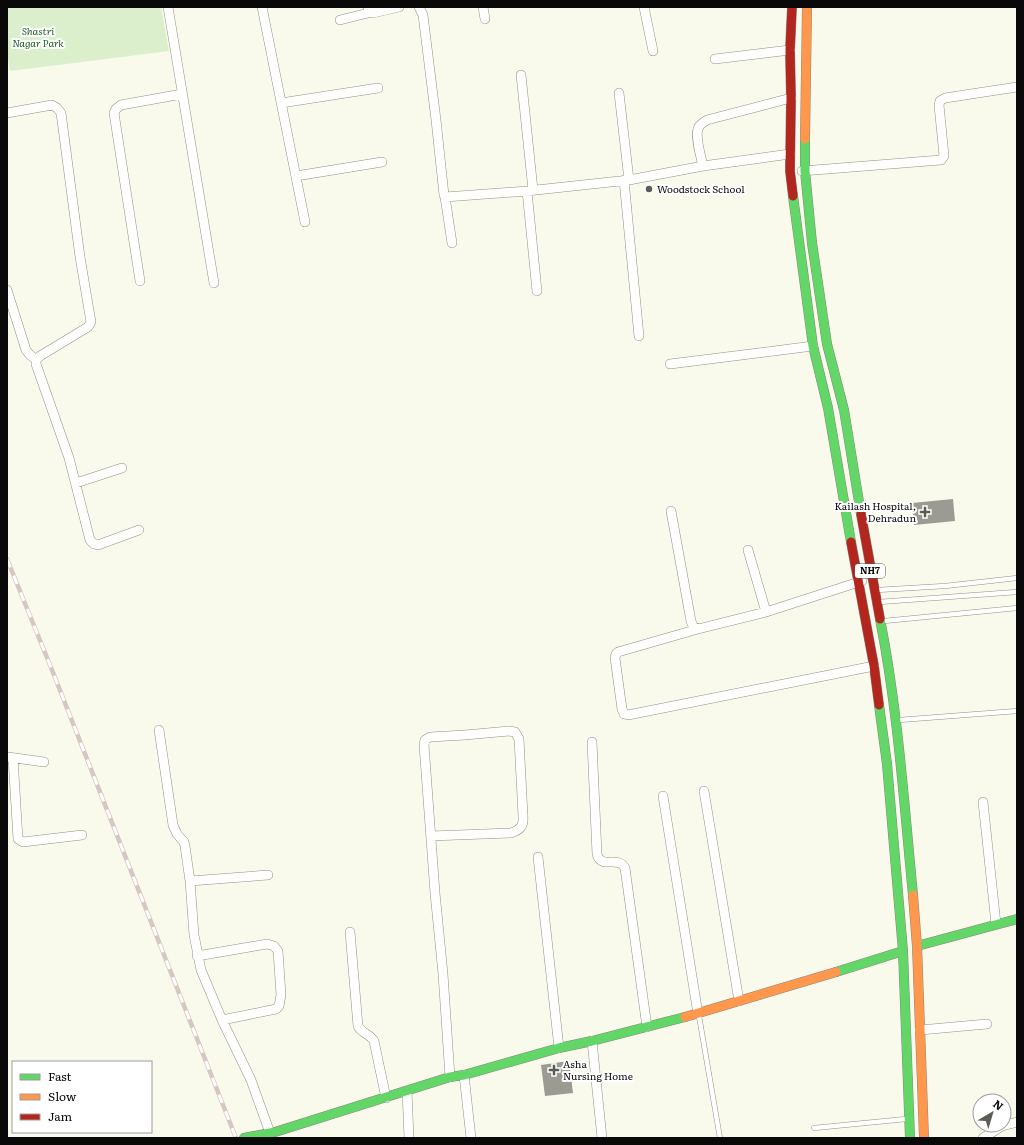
<svg xmlns="http://www.w3.org/2000/svg" width="1024" height="1145" font-family="Literata,serif">
	<rect width="100%" height="100%" fill="#f9f9ec"/>
	<path fill="#dbefcd" d="M7 7H161L169 51 10 71 7 53Z"/>
	<path fill="#9b9a93" d="M953 499 955 521 914 525 912 503Z
		M569 1061 573 1093 545 1096 541 1065Z"/>
	<g fill="none" stroke-linecap="round" stroke-linejoin="round">
		<defs>
			<path id="lane" d="M877 590 945 586 1017 578
				M879 602 1017 592
				M884 621 1017 608
				M899 720 1017 711
				M699 1016 720 1138
				M814 1128 906 1119"/>
			<path id="street" d="M168 7 214 283
				M262 7 305 222
				M368 7 373 13 399 7
				M419 7 423 15 436 120 444 195 445 197 527 191 629 180 703 166 790 154
				M483 7 485 19
				M644 7 653 51
				M340 20 372 12
				M715 59 790 50
				M521 75 533 190
				M619 93 629 180
				M281 103 378 88
				M7 113 52 105 57 108 61 113 80 257 91 322 88 327 83 330 40 356 36 360V364L69 458 90 540 94 544 98 545 139 530
				M703 166C701 157 695 137 698 129 699 124 703 123 707 120L791 98
				M802 171 941 160 944 156 939 105 940 101 945 98 1017 87
				M296 176 382 162
				M624 180 639 336
				M527 191 537 291
				M445 197 452 243
				M140 281 114 113 116 109 121 105 182 94
				M7 290 26 350 30 355 36 360
				M670 364 813 346
				M76 483 122 468
				M671 511 691 621 693 626 698 629 766 612 862 581
				M748 550 766 612
				M698 629 618 652 616 654 615 658 622 709 624 714 628 715 874 666
				M159 730 173 825 177 834 184 842 185 846 190 881 194 935 201 970 222 1020 251 1080 270 1133
				M592 742 597 854C601 870 618 855 625 868L647 1027
				M8 757 44 762
				M13 758 18 839 23 842 82 835
				M704 791 739 1001
				M663 796 698 1014
				M983 802 996 924
				M431 836 511 833C520 830 524 826 523 816L519 739 515 732 509 731 465 735 430 737 425 740 424 745 435 893 443 974 450 1077
				M538 857 559 1048
				M190 881 268 875
				M350 932 358 1026C361 1033 370 1034 374 1041L386 1098
				M197 956 267 944 274 946 278 951 281 995 279 1006 276 1009 222 1020
				M920 1030 987 1024
				M592 1041 602 1138
				M464 1075 471 1138
				M407 1091 409 1138
				M983 1138 1002 1126 1017 1122"/>
			<path id="fast" d="M805 139V171L812 243 827 344 844 410 861 514
				M793 196 813 346 828 408 851 542
				M880 619C898 710 904 803 913 895
				M879 705 887 764 903 951 910 1138
				M917 946 1017 919
				M836 972 903 951
				M244 1138 275 1132 450 1077 464 1075 559 1048 592 1041 685 1017"/>
			<path id="slow" d="M805 139 807 7
				M913 895 917 946 924 1138
				M685 1017 836 972"/>
			<path id="jam" d="M792 7 790 50 791 98 790 171 793 196
				M861 514 880 619
				M851 542 874 666 879 705"/>
		</defs>
		<use href="#lane" stroke="#91918b" stroke-width="5.5"/>
		<use href="#street" stroke="#91918b" stroke-width="10"/>
		<use href="#fast" stroke="#888882" stroke-width="10"/>
		<use href="#slow" stroke="#888882" stroke-width="10"/>
		<use href="#jam" stroke="#888882" stroke-width="10"/>
		<use href="#lane" stroke="#fefefc" stroke-width="4.5"/>
		<use href="#street" stroke="#fefefc" stroke-width="9"/>
		<use href="#fast" stroke="#63d668" stroke-width="9"/>
		<use href="#slow" stroke="#ff974d" stroke-width="9"/>
		<use href="#jam" stroke="#b3261e" stroke-width="9"/>
		<defs>
			<path id="rail" d="M7 559 54 675 236 1138"/>
		</defs>
		<use href="#rail" stroke="#d5c7c2" stroke-width="4.5"/>
		<use href="#rail" stroke="#fff" stroke-width="3" stroke-dasharray="9" stroke-linecap="butt"/>
	</g>
	<g fill="#5d5d58" stroke="#fff" stroke-width="1.5">
		<circle cx="649" cy="189" r="4"/>
		<path d="M923 506h4v4h4v4h-4v4h-4v-4h-4v-4h4z"/>
		<path d="M552 1064h4v4h4v4h-4v4h-4v-4h-4v-4h4z"/>
	</g>
	<g text-anchor="middle" stroke-width="4" stroke-linejoin="round" paint-order="stroke">
		<rect fill="#fff" stroke="#535353" stroke-width="1" x="855" y="564" width="30" height="14" rx="3"/>
		<g font-size="9" font-weight="bold" fill="#090909">
			<text x="870" y="574">NH7</text>
		</g>
		<g font-size="10" font-style="italic" fill="#1e5d1e" stroke="#fff">
			<text x="38" y="35">Shastri<tspan x="38" dy="12">Nagar Park</tspan></text>
		</g>
		<g font-size="10" fill="#090909" stroke="#fff" text-anchor="start">
			<text x="657" y="193">Woodstock School</text>
			<text x="916" y="510" text-anchor="end">Kailash Hospital,<tspan x="916" dy="12">Dehradun</tspan></text>
			<text x="563" y="1068">Asha<tspan x="563" dy="12">Nursing Home</tspan></text>
		</g>
	</g>
	<rect width="1024" height="1145" fill="none" stroke="#090909" stroke-width="16"/>
	<rect x="12" y="1061" width="140" height="72" fill="#ffffff" stroke="#9d9d9d"/>
	<rect x="20" y="1074" width="20" height="6" fill="#63d668" stroke="#9d9d9d"/>
	<text x="48" y="1081" font-size="12" fill="#090909">Fast</text>
	<rect x="20" y="1094" width="20" height="6" fill="#ff974d" stroke="#9d9d9d"/>
	<text x="48" y="1101" font-size="12" fill="#090909">Slow</text>
	<rect x="20" y="1114" width="20" height="6" fill="#b3261e" stroke="#9d9d9d"/>
	<text x="48" y="1121" font-size="12" fill="#090909">Jam</text>
	<g transform="translate(992 1113) rotate(38)"><circle r="19" fill="#ffffff" stroke="#9d9d9d"/>
	<path d="M0-3L7 15L0 10L-7 15Z" fill="#5d5d58"/>
	<text y="-6" font-size="11" font-weight="bold" text-anchor="middle" fill="#090909">N</text>
	</g>
</svg>
